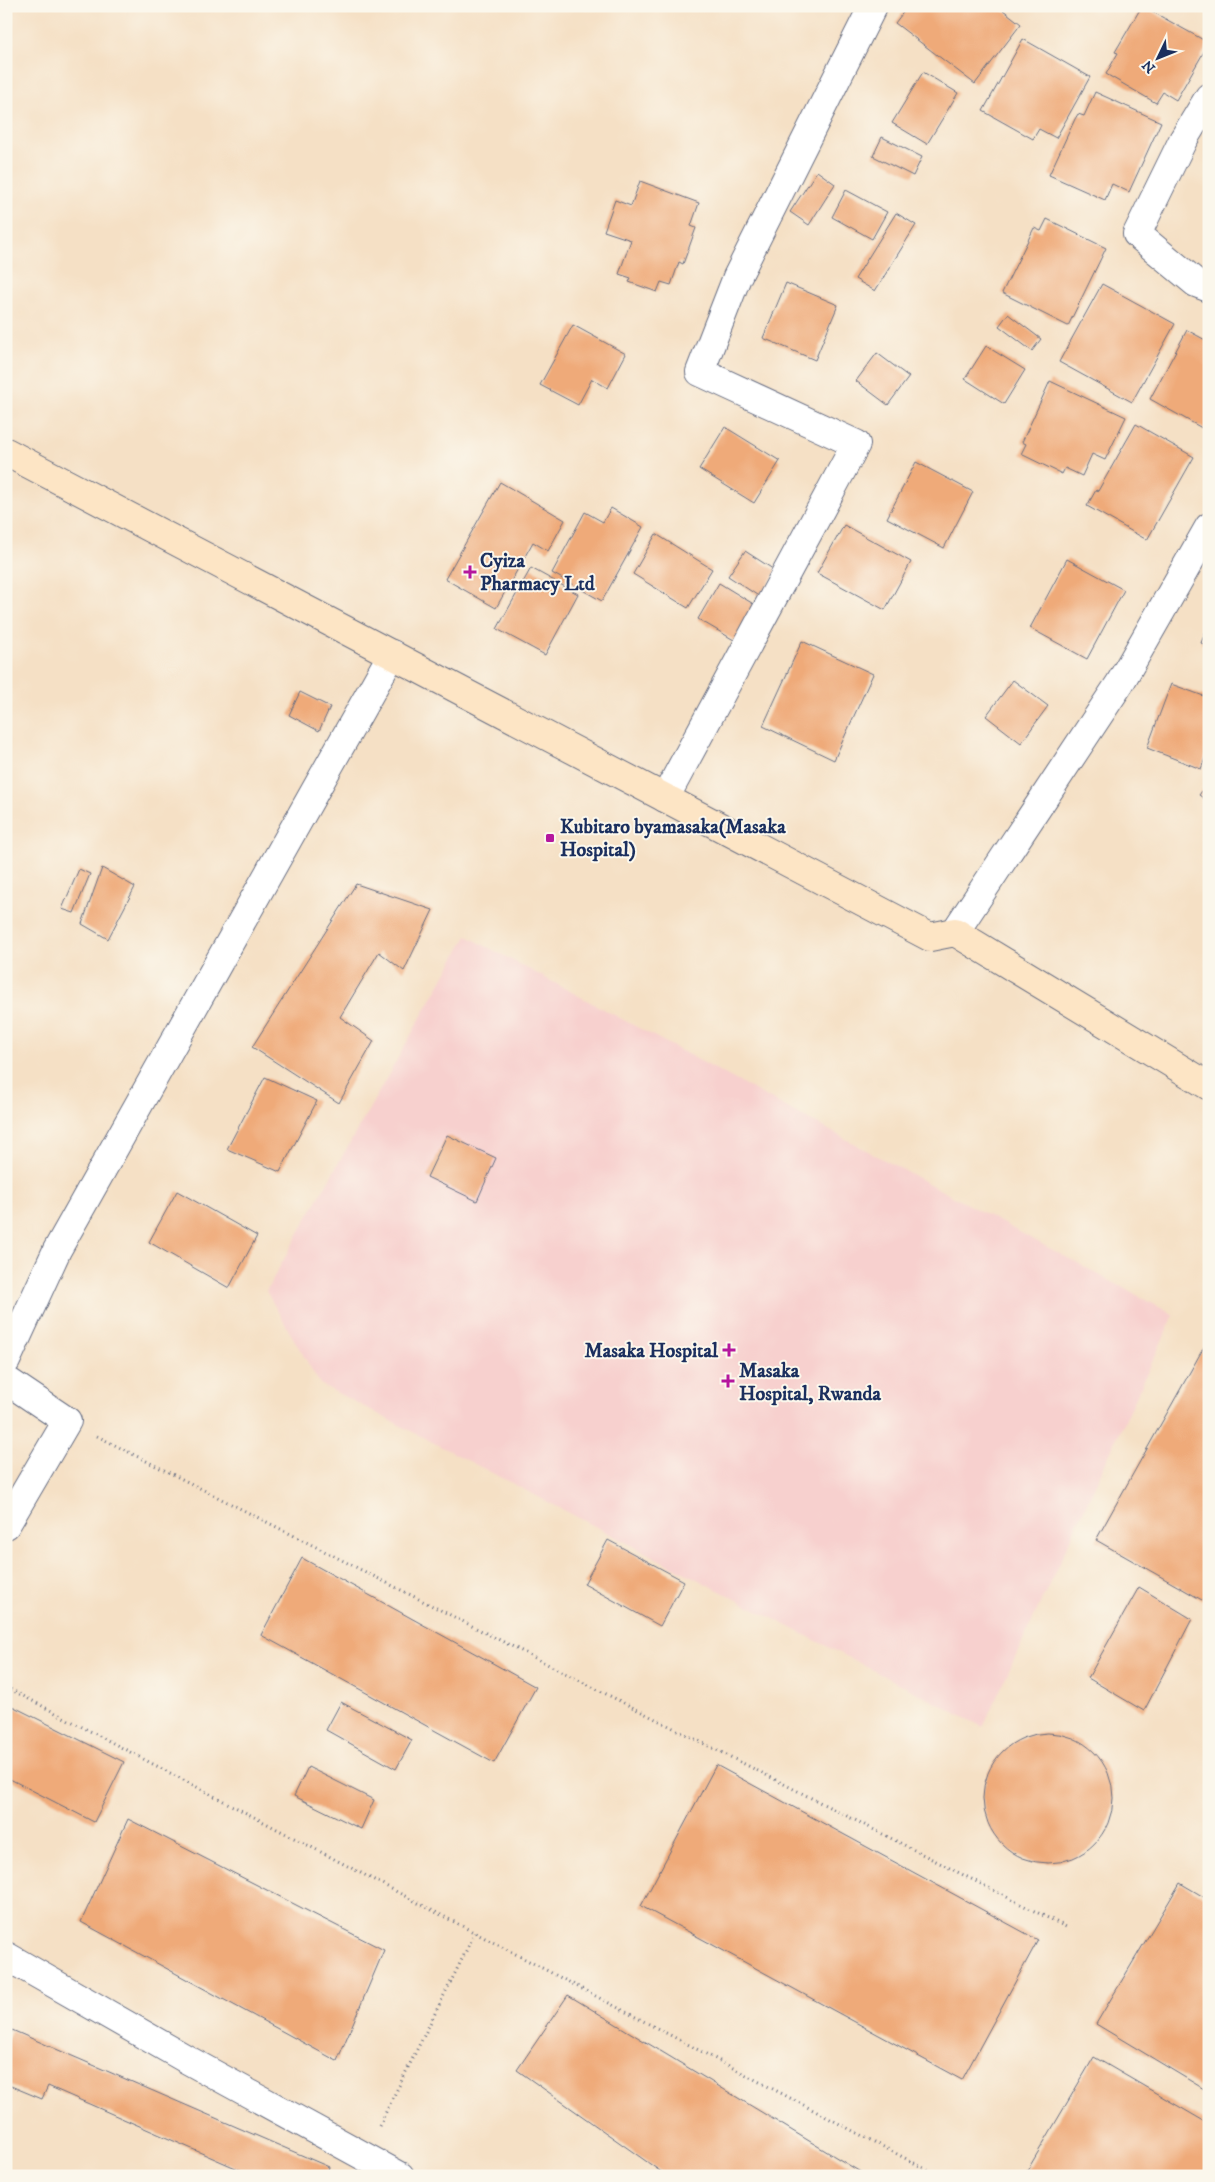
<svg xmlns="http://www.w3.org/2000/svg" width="1215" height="2182" font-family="'IM FELL DW Pica',serif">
	<rect width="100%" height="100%" fill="#fbf7ec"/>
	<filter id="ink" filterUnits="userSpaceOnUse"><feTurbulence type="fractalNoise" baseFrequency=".02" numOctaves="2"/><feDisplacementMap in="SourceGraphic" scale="10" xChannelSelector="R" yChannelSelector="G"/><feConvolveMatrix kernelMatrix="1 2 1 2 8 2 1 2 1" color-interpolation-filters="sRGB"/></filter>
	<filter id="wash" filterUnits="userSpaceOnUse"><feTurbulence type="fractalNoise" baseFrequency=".0096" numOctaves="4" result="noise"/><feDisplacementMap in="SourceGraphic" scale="20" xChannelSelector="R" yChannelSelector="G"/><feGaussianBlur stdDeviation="1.12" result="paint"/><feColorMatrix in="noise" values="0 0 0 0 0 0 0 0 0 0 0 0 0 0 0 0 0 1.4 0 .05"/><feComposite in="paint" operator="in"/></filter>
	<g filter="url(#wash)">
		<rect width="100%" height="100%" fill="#f5e0c5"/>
		<path fill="#f7d0ce" d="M467 936 1174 1315 983 1727 320 1384 266 1291Z"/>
		<g id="blocks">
			<path fill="#efaa79" d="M908 6H998L1021 24 975 84 895 23Z
				M1142 6 1209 43 1176 100 1163 92 1156 103 1106 74 1118 53 1115 52Z
				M1023 39 1090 77 1056 138 1039 129 1033 139 983 111Z
				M923 72 958 93 927 144 892 123Z
				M1095 92 1161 122 1129 192 1112 184 1105 200 1049 175 1075 119 1078 114 1084 116Z
				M882 137 922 157 913 176 873 156Z
				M817 171 835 184 809 225 790 212Z
				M640 181 699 203 691 226 696 228 683 264 679 262 671 285 661 282 657 292 629 282 631 278 619 274 631 240 604 231 615 200 631 206Z
				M846 190 887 212 872 239 832 217Z
				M896 213 916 225 875 291 855 279Z
				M1047 219 1106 248 1068 326 1002 293 1034 228 1041 231Z
				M786 283 838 305 815 360 763 338Z
				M1102 284 1175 324 1132 402 1059 362Z
				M1008 314 1041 339 1032 351 999 326Z
				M573 325 626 354 608 388 592 379 578 405 540 385Z
				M1187 330 1209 342V432L1150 399Z
				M986 346 1025 370 1004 404 965 379Z
				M877 353 909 377 888 405 856 381Z
				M1050 381 1126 417 1105 460 1092 454 1082 476 1065 468 1062 474 1021 454 1026 444 1022 442Z
				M1136 424 1194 457 1147 540 1087 506 1096 490 1098 491Z
				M725 427 780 461 754 503 699 469Z
				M916 462 973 492 944 548 887 518Z
				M500 482 565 520 548 551 533 542 496 608 445 579Z
				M611 508 643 527 602 601 552 573 585 512 603 522Z
				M844 525 911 562 885 610 817 573Z
				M656 534 712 569 688 608 633 574Z
				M745 551 776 571 760 597 728 576Z
				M1067 559 1124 590 1087 659 1030 628Z
				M531 568 578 594 545 655 497 629Z
				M719 583 760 608 739 643 698 619Z
				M1209 623V646L1201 643Z
				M802 641 873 674 834 760 763 726Z
				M1013 680 1048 706 1021 743 986 716Z
				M1171 684 1209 698V748L1201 769 1147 748Z
				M300 692 330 707 319 731 289 715Z
				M1209 782V802L1199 795Z
				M102 868 135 887 108 939 82 924Z
				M79 869 90 874 74 913 62 909Z
				M356 884 433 910 404 971 379 952 340 1017 374 1041 339 1103 252 1047Z
				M265 1077 317 1101 280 1172 227 1149Z
				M447 1135 496 1158 477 1201 427 1177Z
				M177 1191 257 1236 229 1288 149 1242Z
				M1204 1347 1209 1350V1604L1096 1540Z
				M608 1540 684 1581 660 1626 584 1584Z
				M302 1558 536 1687 494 1763 261 1635Z
				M1139 1587 1192 1619 1144 1711 1088 1678Z
				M341 1702 412 1740 396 1769 326 1730Z
				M6 1703 124 1762 94 1822 6 1777Z
				M983 1798a65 65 0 1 1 130 0a65 65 0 1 1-130 0Z
				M716 1765 1038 1940 962 2080 641 1906Z
				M308 1767 374 1800 361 1829 294 1796Z
				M128 1819 384 1950 337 2061 81 1922Z
				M1180 1883 1209 1900V2092L1096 2024Z
				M568 1995 867 2176H667L517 2070Z
				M12 2030 329 2167 326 2176H254L48 2086 42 2099 6 2084V2042Z
				M1094 2057 1209 2124V2176H1024Z"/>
		</g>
	</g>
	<g filter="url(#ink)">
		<use href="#blocks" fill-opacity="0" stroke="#676d82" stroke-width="1"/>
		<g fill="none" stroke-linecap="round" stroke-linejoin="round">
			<defs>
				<path id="street" d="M1209 97 1183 140 1137 234 1196 283 1209 288
					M665 798 856 444 700 372 737 277 873 6
					M955 932 1120 683 1209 527
					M6 1361 57 1250 392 654
					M6 1380 67 1421 6 1525
					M6 1956 188 2060 400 2176"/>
				<path id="secondary" d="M6 452 930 937 955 932 1209 1086"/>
			</defs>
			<use href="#street" stroke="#676d82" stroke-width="30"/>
			<use href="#secondary" stroke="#676d82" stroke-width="30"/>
			<path stroke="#676d82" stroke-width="3" stroke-dasharray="1 4" stroke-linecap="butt" d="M97 1436 1066 1927
				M6 1687 939 2176
				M379 2126 475 1933"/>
			<use href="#street" stroke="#fff" stroke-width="28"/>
			<use href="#secondary" stroke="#fde5c5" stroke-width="28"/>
		</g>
	</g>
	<g fill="#b5179e" stroke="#fbf7ec" stroke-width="2">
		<path d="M467.5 564.5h5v5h5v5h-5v5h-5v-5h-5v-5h5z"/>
		<rect x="545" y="833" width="10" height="10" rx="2.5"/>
		<path d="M726.5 1342.5h5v5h5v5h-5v5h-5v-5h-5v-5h5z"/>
		<path d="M725.5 1373.5h5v5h5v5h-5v5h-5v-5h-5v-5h5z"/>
	</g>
	<g text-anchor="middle" stroke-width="4" stroke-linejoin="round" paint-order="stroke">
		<g font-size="20" font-weight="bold" fill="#1b2f5e" stroke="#fbf7ec" text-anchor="start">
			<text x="480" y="567">Cyiza<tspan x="480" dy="23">Pharmacy Ltd</tspan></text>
			<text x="560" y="833">Kubitaro byamasaka(Masaka<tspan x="560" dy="23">Hospital)</tspan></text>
			<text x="718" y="1357" text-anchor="end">Masaka Hospital</text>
			<text x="739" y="1377">Masaka<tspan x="739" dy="23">Hospital, Rwanda</tspan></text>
		</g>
	</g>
	<rect width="1215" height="2182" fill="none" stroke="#fbf7ec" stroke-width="25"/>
	<g transform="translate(1158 58) rotate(227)" stroke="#fbf7ec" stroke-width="4" paint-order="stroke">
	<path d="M0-4L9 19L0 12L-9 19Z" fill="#1b2f5e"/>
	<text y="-8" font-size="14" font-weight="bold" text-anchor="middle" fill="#1b2f5e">N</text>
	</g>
</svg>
